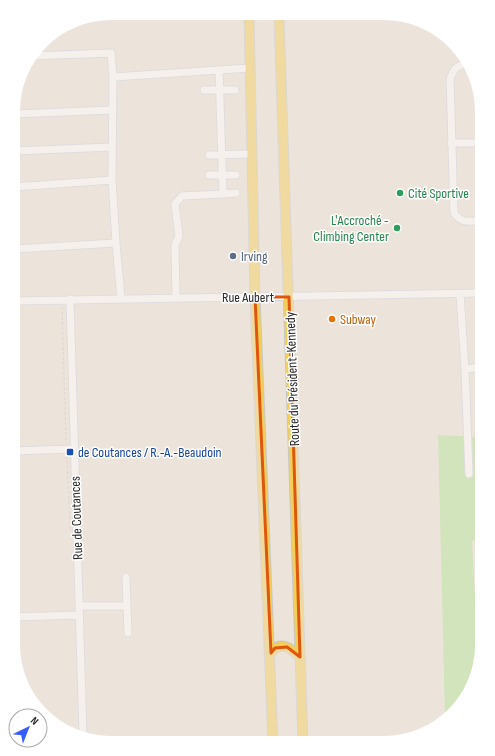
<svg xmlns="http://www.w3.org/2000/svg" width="495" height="756" font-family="'Sofia Sans Condensed',sans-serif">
	<rect width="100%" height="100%" fill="#ece4db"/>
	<path fill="#b0e496" d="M438 435 482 437V539L472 541 477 635 482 636V652L462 704 445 717Z"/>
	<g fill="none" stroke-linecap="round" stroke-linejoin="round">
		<defs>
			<path id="minor" d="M468 64C456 65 454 69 450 79L454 213C462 224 470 221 482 221
				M113 77 250 68
				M204 90H235
				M14 114 112 110
				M451 143H482
				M14 151 112 147
				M209 155 251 154
				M209 175H236
				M14 187 112 180
				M223 194 236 193
				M116 243 121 298
				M14 249 116 243 112 180 113 77 111 53 31 56
				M460 294 465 369 469 474
				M176 298 175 245 179 236 175 204 182 196 223 194 219 70
				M70 299 83 736
				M14 301 482 293
				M465 369 482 367
				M13 451 74 449
				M126 577 128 633
				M79 606H127
				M13 617 79 615"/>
			<path id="major" d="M249 16 255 297 273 743
				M279 16 303 743
				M271 653C280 640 291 648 300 657"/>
		</defs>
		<use href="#minor" stroke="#d0d3e3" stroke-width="9"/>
		<use href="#major" stroke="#c7c7c7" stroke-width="11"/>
		<path stroke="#c7c7c7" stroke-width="1" stroke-dasharray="3 2" stroke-linecap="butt" d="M62 307 66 443
			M67 456 70 531"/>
		<use href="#minor" stroke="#fff" stroke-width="7"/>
		<use href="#major" stroke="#f3cf59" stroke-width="9"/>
	</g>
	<path d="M0 0H495V756H0ZM255 297H289L300 657 287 647 275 648 271 653Z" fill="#ece4db" fill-opacity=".55" fill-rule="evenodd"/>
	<path fill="none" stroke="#de570d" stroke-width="3" stroke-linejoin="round" d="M255 297H289L300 657 287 647 275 648 271 653Z"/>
	<g fill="#2e9e5b" stroke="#fff" stroke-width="1.5">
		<circle cx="400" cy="193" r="4"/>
		<circle cx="397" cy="228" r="4"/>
	</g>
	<circle fill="#5c6f8a" stroke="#fff" stroke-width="1.5" cx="233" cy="256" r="4"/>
	<circle fill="#e8710a" stroke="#fff" stroke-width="1.5" cx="332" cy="319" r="4"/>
	<rect fill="#1a4fb4" stroke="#fff" stroke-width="1.5" x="66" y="448" width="8" height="8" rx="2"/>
	<g text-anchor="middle" stroke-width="3" stroke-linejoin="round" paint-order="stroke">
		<g font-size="14" fill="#27864d" stroke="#fff" text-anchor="start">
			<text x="408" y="198">Cité Sportive</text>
			<text x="389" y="225" text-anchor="end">L'Accroché -<tspan x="389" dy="16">Climbing Center</tspan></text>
		</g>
		<g font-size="14" fill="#4e5e75" stroke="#fff" text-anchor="start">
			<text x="241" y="261">Irving</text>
		</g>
		<g font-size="14" fill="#292929" stroke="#fff">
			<text x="248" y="302">Rue Aubert</text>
			<text transform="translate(292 379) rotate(-92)" y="5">Route du Président-Kennedy</text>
			<text transform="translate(76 518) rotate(-92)" y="5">Rue de Coutances</text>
		</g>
		<g font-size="14" fill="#c56008" stroke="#fff" text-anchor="start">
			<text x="340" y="324">Subway</text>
		</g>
		<g font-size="14" fill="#164399" stroke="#fff" text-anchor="start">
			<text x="78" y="457">de Coutances / R.-A.-Beaudoin</text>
		</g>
	</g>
	<path d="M0 0H495V756H0ZM111 20H384A91 91 0 0 1 475 111V645A91 91 0 0 1 384 736H111A91 91 0 0 1 20 645V111A91 91 0 0 1 111 20Z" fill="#fff" fill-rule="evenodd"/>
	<g transform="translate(28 728) rotate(43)"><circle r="19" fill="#ffffff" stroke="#a9a9a9"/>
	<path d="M0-3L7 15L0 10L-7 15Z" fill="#375cfc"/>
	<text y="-6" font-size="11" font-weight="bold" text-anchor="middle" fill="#292929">N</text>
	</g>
</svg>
